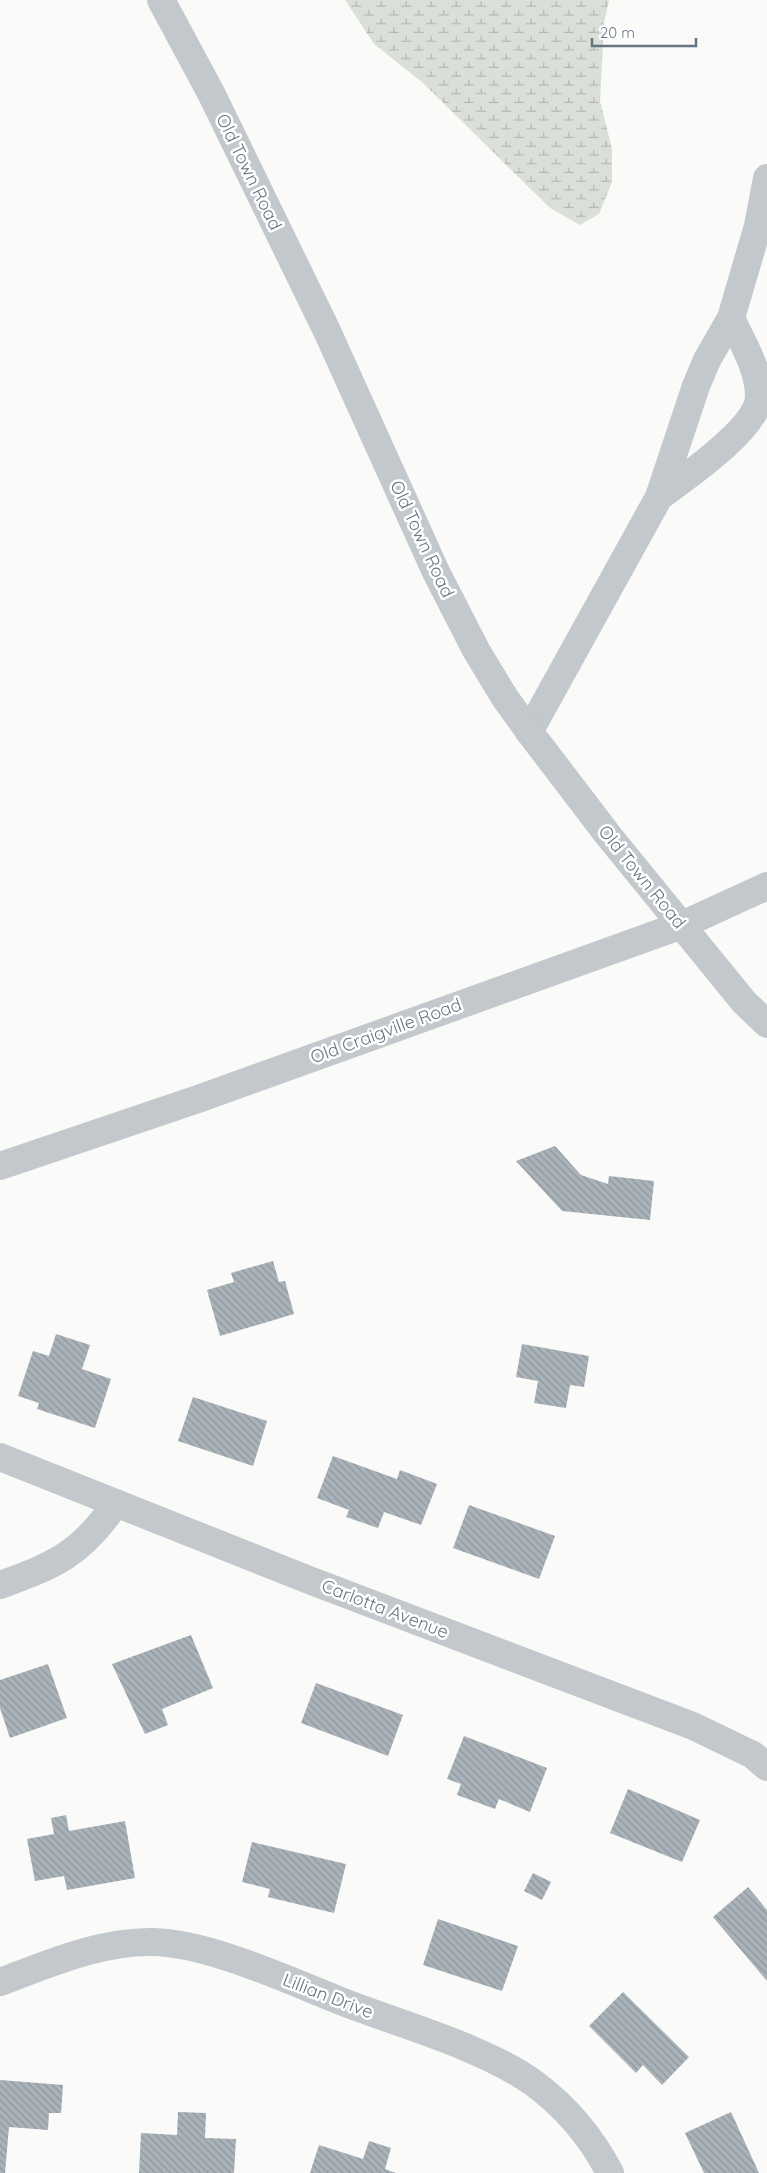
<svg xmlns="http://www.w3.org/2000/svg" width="767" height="2173" font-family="Quicksand,sans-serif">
	<defs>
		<pattern id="wetland-marsh" width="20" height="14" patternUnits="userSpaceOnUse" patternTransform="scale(1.25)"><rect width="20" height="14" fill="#dadfd7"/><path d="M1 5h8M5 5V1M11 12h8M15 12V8" fill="none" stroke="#b4b9b4"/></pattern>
		<pattern id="building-back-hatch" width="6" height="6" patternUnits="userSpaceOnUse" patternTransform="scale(1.25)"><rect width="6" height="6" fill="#aab3b9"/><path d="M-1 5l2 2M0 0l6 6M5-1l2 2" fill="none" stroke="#8e969c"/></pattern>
	</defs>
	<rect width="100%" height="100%" fill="#fafaf8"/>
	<path fill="url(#wetland-marsh)" d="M345 0H609L604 23 600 101 612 149V182L599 214 580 225 550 208 423 83 374 44Z"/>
	<path fill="url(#building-back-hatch)" d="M555 1146 581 1175 608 1184 609 1176 654 1181 650 1220 562 1211 516 1161Z
		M273 1261 279 1282 285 1281 294 1314 220 1336 207 1290 234 1282 231 1273Z
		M56 1334 90 1345 82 1369 111 1379 95 1428 37 1409 39 1403 18 1396 33 1351 49 1356Z
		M522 1344 589 1356 584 1387 570 1385 566 1408 534 1403 538 1381 516 1377Z
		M193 1397 267 1421 253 1466 178 1441Z
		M333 1456 397 1479 400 1470 437 1484 421 1525 384 1512 378 1528 346 1517 349 1510 317 1498Z
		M469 1505 555 1536 539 1579 453 1548Z
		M191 1635 213 1688 162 1709 168 1725 145 1734 112 1664Z
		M48 1664 67 1718 10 1738 0 1708V1680Z
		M316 1683 403 1715 388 1756 301 1723Z
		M464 1736 547 1768 530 1812 499 1799 495 1809 457 1795 461 1784 447 1779Z
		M628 1789 700 1820 682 1862 610 1833Z
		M66 1815 69 1831 125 1821 135 1878 67 1890 64 1876 35 1881 27 1839 54 1834 51 1818Z
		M252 1842 346 1864 334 1913 268 1897 270 1889 242 1882Z
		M533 1873 551 1882 542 1900 524 1891Z
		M748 1887 767 1910V1981L713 1917Z
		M438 1919 518 1946 502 1991 423 1965Z
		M623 1992 689 2057 662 2085 643 2065 636 2073 589 2026Z
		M0 2080 63 2085 61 2113H49L48 2130 9 2127 5 2173H0Z
		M178 2112 206 2113 205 2138 236 2139 234 2173H139L141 2133 177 2135Z
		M731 2112 759 2173H704L685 2133Z
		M369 2141 391 2148 385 2169 396 2173H310L319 2145 363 2159Z"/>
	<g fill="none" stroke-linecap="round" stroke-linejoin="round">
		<path stroke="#c3c8cc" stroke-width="28" d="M659 497C683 479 759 428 759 396 759 369 742 342 731 318
			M529 732 659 497 696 386 707 360 731 318 758 226 767 178
			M0 1457 309 1580 693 1726 753 1755 767 1767
			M0 1585C56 1565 82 1553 116 1503
			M0 1982C49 1964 100 1941 153 1942 211 1943 296 1984 351 2005 409 2027 485 2048 535 2084 567 2108 592 2138 610 2173"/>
		<path stroke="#c3c8cc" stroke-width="28" d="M161 0 211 93 327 331 436 572 476 650 505 698 534 738 608 835 744 1002 767 1024
			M0 1166 198 1099 682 925 767 886"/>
	</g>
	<g text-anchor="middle" stroke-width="5" stroke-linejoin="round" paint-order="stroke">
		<g font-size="18" fill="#657683" stroke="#fff">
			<text transform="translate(249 172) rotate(64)" y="6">Old Town Road</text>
			<text transform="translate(422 539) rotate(65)" y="6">Old Town Road</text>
			<text transform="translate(642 877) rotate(51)" y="6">Old Town Road</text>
			<text transform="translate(386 1031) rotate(-20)" y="6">Old Craigville Road</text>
			<text transform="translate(385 1609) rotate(21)" y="6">Carlotta Avenue</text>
			<text transform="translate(328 1996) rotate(21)" y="6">Lillian Drive</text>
		</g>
	</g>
	<path d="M592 38v8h104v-8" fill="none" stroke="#657683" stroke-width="2.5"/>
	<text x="600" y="38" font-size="15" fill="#657683" stroke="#ffffff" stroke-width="4" paint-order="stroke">20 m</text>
</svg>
